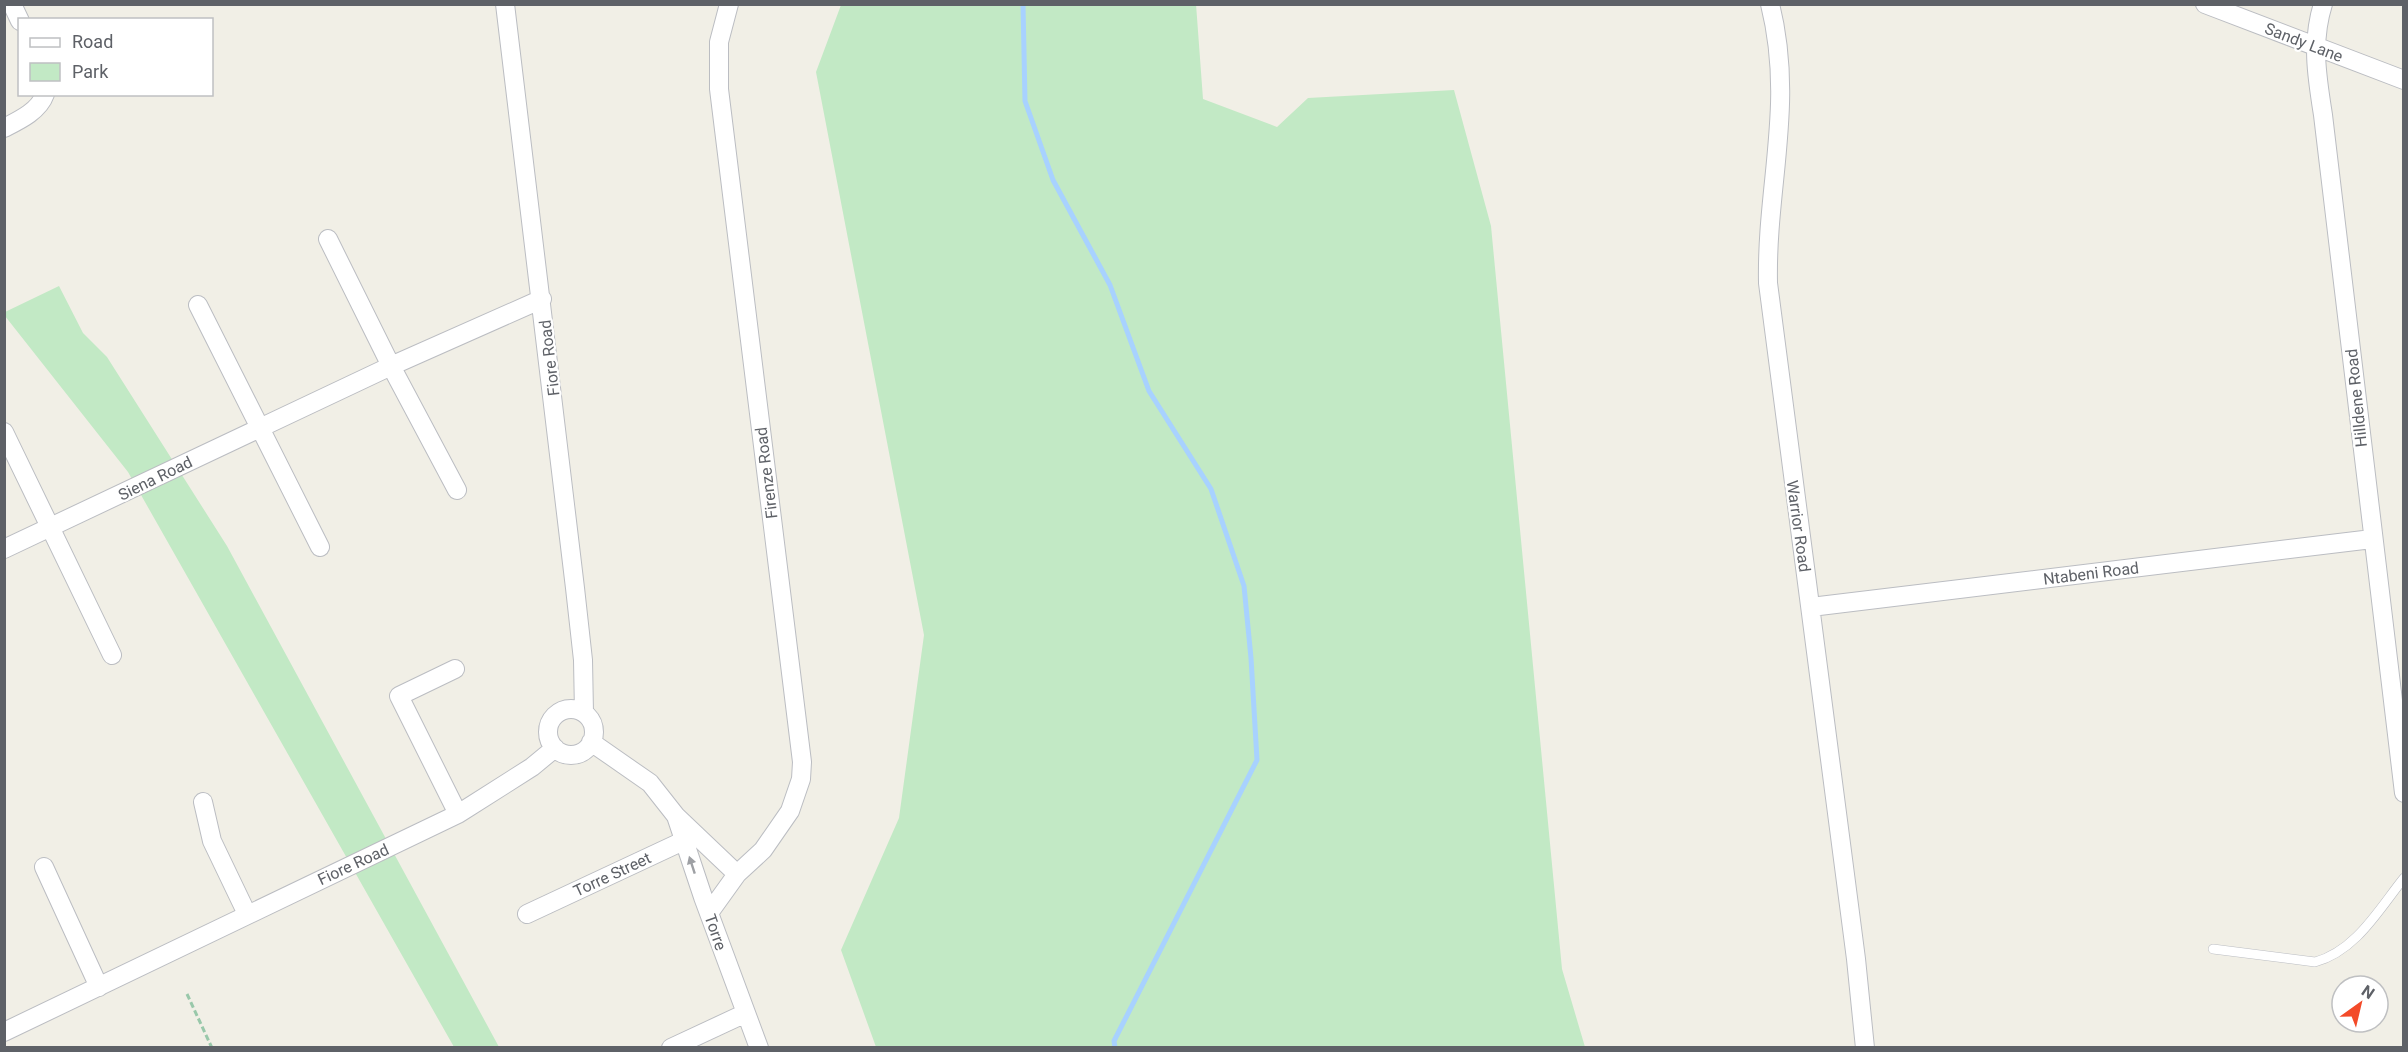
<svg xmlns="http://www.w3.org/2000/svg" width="2408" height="1052" font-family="Roboto,sans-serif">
	<rect width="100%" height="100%" fill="#f1efe6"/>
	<path fill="#c2e9c5" d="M1196 4 1203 99 1277 127 1308 98 1454 90 1491 226 1562 969 1585 1047H876L841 950 899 818 924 635 816 72 841 5Z
		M59 286 83 333 107 357 227 546 499 1047H454L128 472 5 316V312Z"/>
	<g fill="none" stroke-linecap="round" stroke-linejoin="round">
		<path stroke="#a8d2ff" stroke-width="5" d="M1023 4 1025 101 1053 180 1110 285 1149 391 1211 489 1244 586 1251 658 1257 760 1114 1041 1115 1048"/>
		<defs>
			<path id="service" d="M2213 949 2315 962C2356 951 2379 909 2404 878"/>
			<path id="minor" d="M12 4 20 21
				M505 4 575 588 583 660 584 713
				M1770 4C1795 104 1766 185 1768 283L1856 959 1865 1048
				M2205 4 2404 80
				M2323 4C2311 42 2317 77 2323 115L2404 793
				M4 128C20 120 39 111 45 94
				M328 239 391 366 457 490
				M198 305 320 547
				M4 432 112 655
				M4 549 391 366 542 299
				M1811 607 2372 539
				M455 669 399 696 458 814
				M548 732a23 23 0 1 1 46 0a23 23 0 1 1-46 0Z
				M591 742 650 783 676 816 737 874
				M203 802 212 841 247 914
				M676 816 703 897 759 1048
				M44 867 99 987
				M709 913 737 874 763 850 790 811 801 779 802 762 719 89V42L729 4
				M527 914 696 835
				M4 1032 458 814 532 767 555 748
				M671 1048 746 1013"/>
		</defs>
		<use href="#service" stroke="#bbbdc2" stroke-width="10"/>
		<use href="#minor" stroke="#bbbdc2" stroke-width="20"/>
		<path stroke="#99c8aa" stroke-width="3" stroke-dasharray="6 3" stroke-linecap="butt" d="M187 994 212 1048"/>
		<use href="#service" stroke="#fff" stroke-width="9"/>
		<use href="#minor" stroke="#fff" stroke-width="18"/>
	</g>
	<defs><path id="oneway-solid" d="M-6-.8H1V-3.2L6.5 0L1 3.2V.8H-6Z" transform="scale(1.5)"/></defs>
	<use fill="#9ea0a4" href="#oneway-solid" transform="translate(692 865) rotate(-108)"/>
	<g text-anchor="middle" stroke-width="4.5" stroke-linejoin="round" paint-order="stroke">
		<g font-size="16" fill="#5e6167" stroke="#fff">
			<text transform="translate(2304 42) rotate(21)" y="6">Sandy Lane</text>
			<text transform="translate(549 358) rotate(-97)" y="6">Fiore Road</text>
			<text transform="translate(2356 398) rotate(-96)" y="6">Hilldene Road</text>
			<text transform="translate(766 473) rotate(-97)" y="6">Firenze Road</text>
			<text transform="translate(155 478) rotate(-26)" y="6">Siena Road</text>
			<text transform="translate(1799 526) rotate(82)" y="6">Warrior Road</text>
			<text transform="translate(2091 573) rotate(-7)" y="6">Ntabeni Road</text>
			<text transform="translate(353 864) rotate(-25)" y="6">Fiore Road</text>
			<text transform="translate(612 874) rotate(-25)" y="6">Torre Street</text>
			<text transform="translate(716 932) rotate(71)" y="6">Torre</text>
		</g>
	</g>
	<rect width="2408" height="1052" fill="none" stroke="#5e6167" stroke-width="12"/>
	<rect x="18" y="18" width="195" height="78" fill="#ffffff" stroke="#bfc0c2" stroke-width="1.5"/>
	<rect x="30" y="38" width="30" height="9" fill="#ffffff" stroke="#bfc0c2" stroke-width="1.5"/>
	<text x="72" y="48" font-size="18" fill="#5e6167">Road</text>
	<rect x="30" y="63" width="30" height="18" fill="#c2e9c5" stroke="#bfc0c2" stroke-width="1.5"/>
	<text x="72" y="78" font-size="18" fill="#5e6167">Park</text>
	<g transform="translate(2360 1004) rotate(34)"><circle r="28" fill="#ffffff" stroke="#bfc0c2" stroke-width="1.5"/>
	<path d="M0-4.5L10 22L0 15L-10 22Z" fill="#f34a29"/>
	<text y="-9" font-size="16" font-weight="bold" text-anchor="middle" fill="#5e6167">N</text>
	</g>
</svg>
